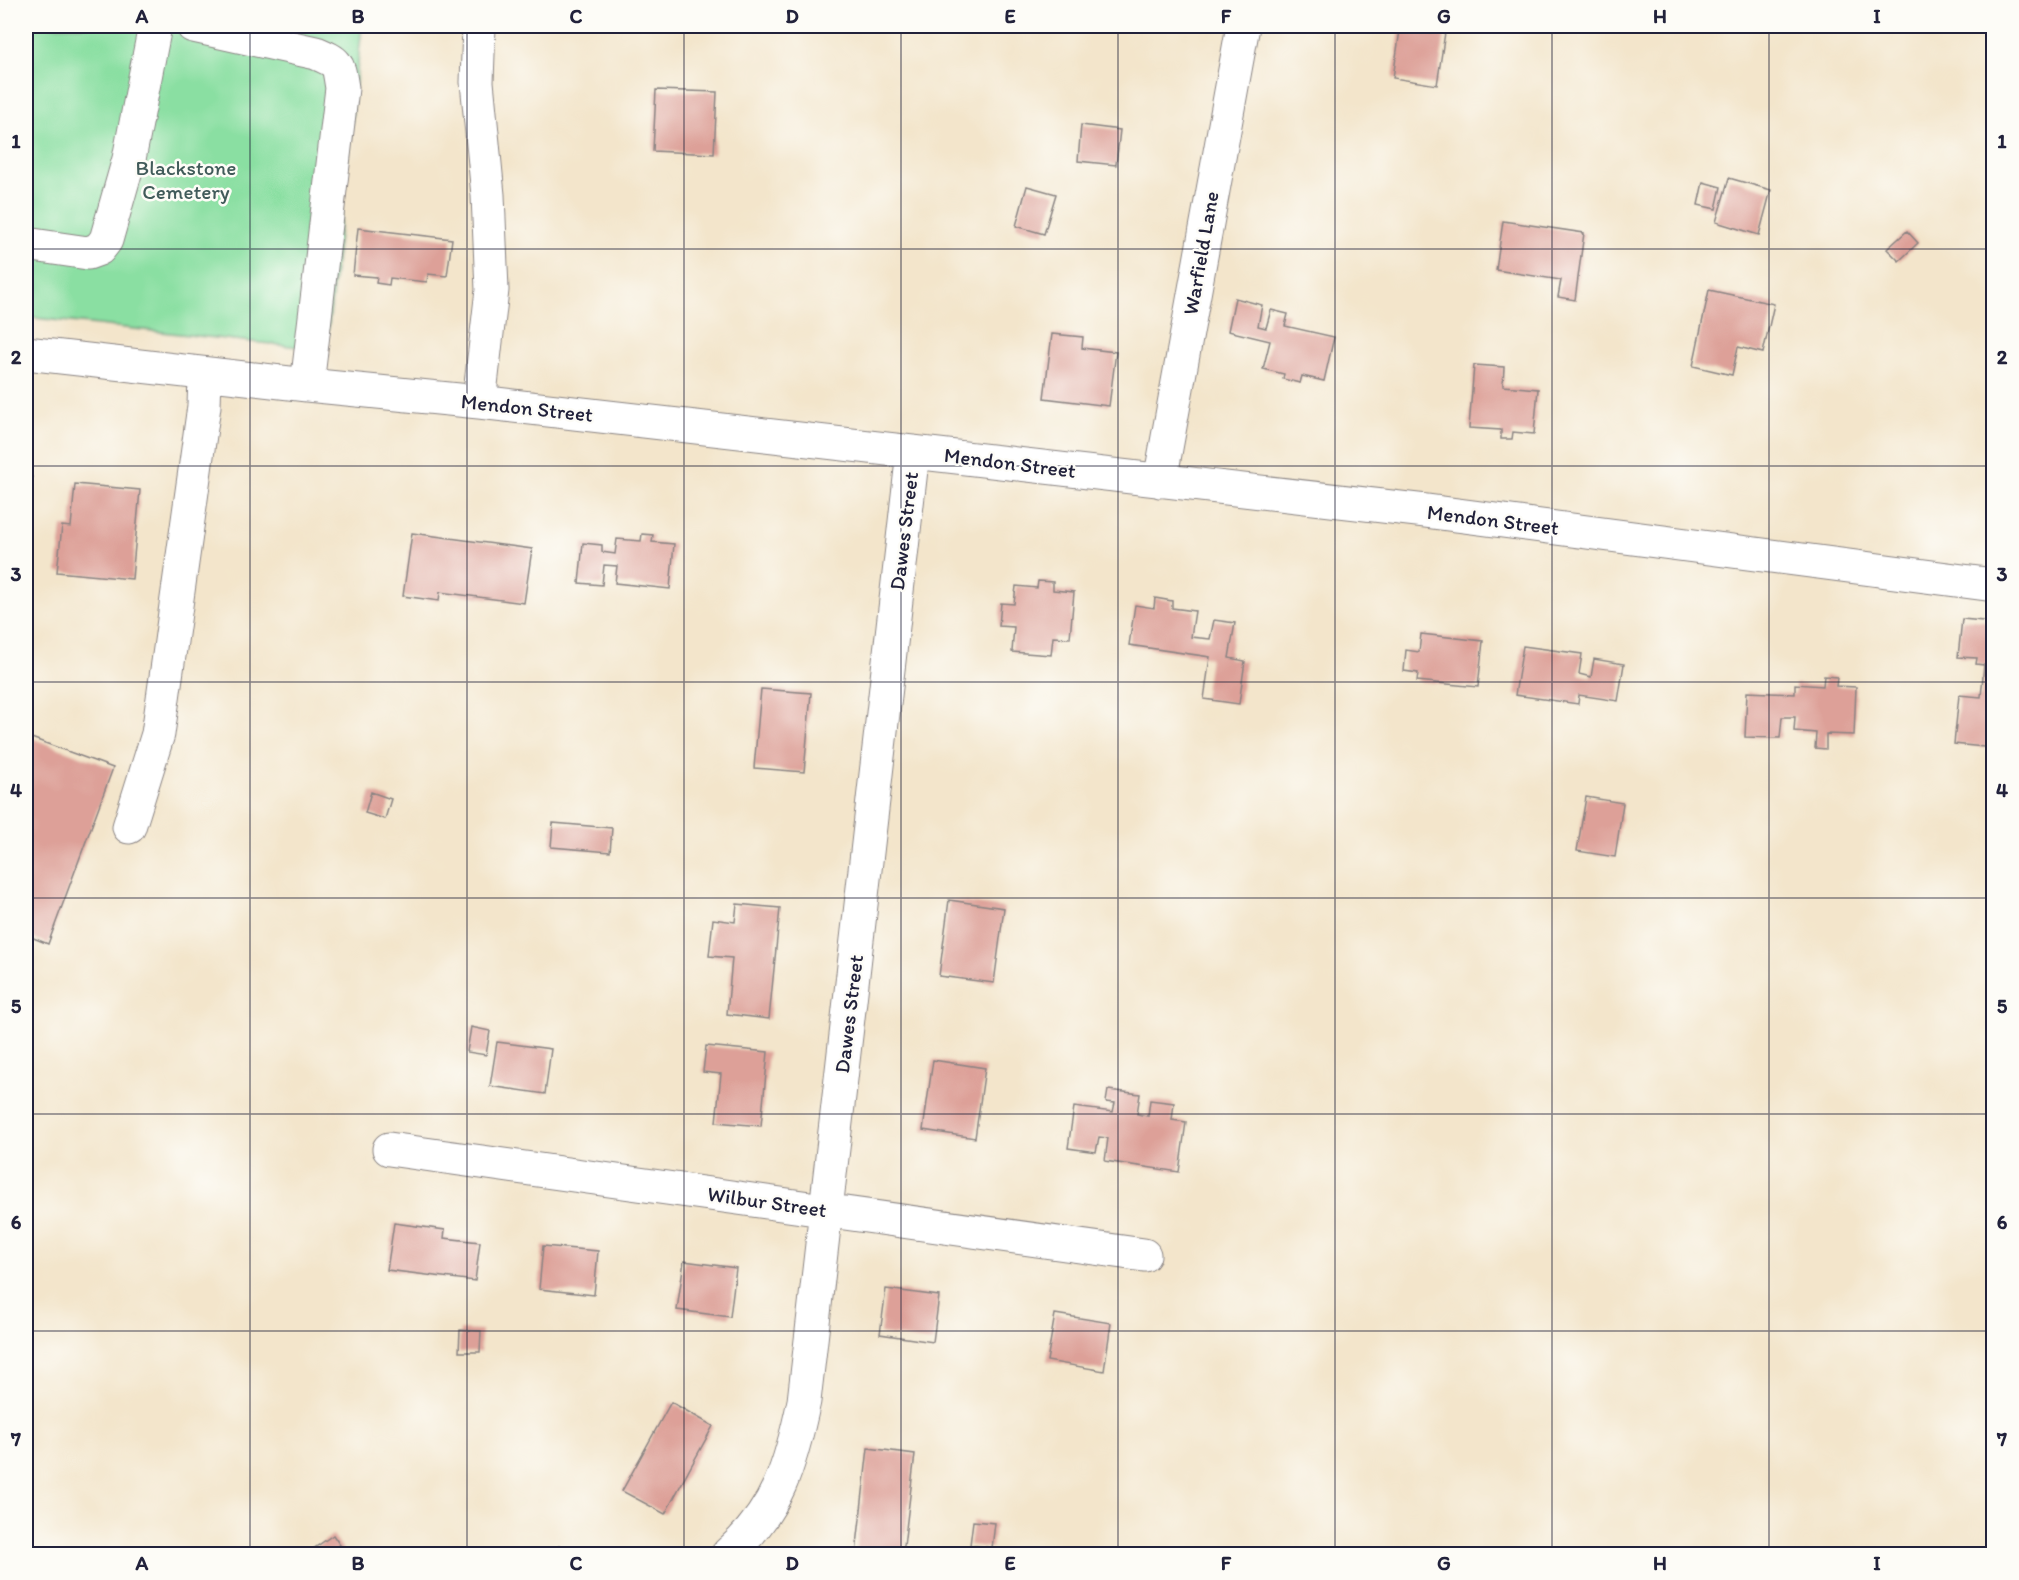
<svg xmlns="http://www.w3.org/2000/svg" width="2019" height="1580" font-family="Itim,sans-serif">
	<rect width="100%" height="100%" fill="#fdfcf7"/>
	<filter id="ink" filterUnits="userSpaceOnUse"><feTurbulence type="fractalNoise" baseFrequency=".0167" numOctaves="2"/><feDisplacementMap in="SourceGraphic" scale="12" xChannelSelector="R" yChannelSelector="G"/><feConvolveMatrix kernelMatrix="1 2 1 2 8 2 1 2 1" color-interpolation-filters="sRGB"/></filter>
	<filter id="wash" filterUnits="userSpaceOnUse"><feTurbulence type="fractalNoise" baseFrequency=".008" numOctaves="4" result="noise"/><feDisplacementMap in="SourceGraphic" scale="24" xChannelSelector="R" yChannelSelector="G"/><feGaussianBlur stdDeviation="1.35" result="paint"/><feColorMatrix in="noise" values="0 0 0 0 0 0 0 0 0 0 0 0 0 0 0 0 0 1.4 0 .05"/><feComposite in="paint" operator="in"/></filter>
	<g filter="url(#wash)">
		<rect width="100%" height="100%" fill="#f3e5cb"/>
		<path fill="#8adfa2" stroke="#56806e" stroke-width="1.5" d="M26 26H362L326 350 26 317Z"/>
		<g id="blocks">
			<path fill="#dda098" d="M1416 26H1446L1437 85 1393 78 1400 30 1415 32Z
				M656 90 717 92 714 154 653 151Z
				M1081 125 1120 130 1116 165 1078 161Z
				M1729 178 1771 190 1759 235 1716 222Z
				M1703 182 1721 187 1716 209 1698 205Z
				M1027 186 1056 194 1044 234 1016 226Z
				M1503 221 1584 233 1575 300 1558 297 1561 280 1496 270Z
				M358 228 452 239 447 276 428 274 427 282 390 278 389 285 376 283 377 277 353 275Z
				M1907 231 1918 243 1899 261 1887 249Z
				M1709 290 1774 304 1763 353 1738 347 1732 375 1693 366Z
				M1235 298 1262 305 1258 326 1266 328 1271 310 1288 314 1285 326 1334 337 1324 381 1302 376 1300 383 1283 379 1284 374 1263 369 1270 341 1228 331Z
				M1052 334 1083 337 1082 348 1116 352 1109 406 1044 398Z
				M1474 365 1504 367 1503 386 1538 389 1534 434 1513 432 1512 439H1501V430L1469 428Z
				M26 476 32 477 27 521H26Z
				M75 484 140 490 132 579 57 572 62 526 71 527Z
				M412 533 532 549 524 603 440 592 439 601 403 596Z
				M642 534 653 535 652 542 674 544 670 589 615 583 617 566 604 565 602 585 579 583 583 543 602 545V552L615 554 617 539 641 541Z
				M1038 581 1053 582V590L1074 592 1070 638 1053 637 1051 655 1012 652 1014 627 999 626 1001 603 1014 604 1016 586 1037 588Z
				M1155 598 1172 601V608L1195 611 1191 637 1210 639 1214 620 1235 623 1229 658 1245 661 1239 704 1204 699 1210 657 1129 645 1135 605 1154 608Z
				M1962 619 1994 622V748L1954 744 1959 695 1981 697 1984 665 1976 664 1977 658 1958 657Z
				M1421 634 1483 641 1478 687 1417 681 1418 673 1404 671 1406 650 1419 652Z
				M1523 646 1582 654 1579 674 1591 677 1594 659 1624 664 1618 701 1579 695 1578 704 1515 695Z
				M1824 676 1837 677 1836 686 1856 687 1854 735 1826 734V749L1815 748 1816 733 1794 731 1795 717H1782L1780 738 1745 737 1747 692 1795 694V684L1823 686Z
				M761 689 811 693 804 772 754 768Z
				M26 736 113 768 48 944 26 935Z
				M371 792 391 799 385 819 365 813Z
				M1586 797 1623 803 1615 857 1577 851Z
				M553 823 612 828 610 852 551 847Z
				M949 900 1004 908 994 983 939 976Z
				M737 904 780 908 769 1019 727 1014 732 958 709 956 713 919 735 922Z
				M471 1027 490 1031 486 1055 467 1052Z
				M497 1042 551 1049 545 1094 490 1086Z
				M706 1046 768 1052 761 1126 716 1122 721 1074 703 1072Z
				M933 1060 985 1068 975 1138 923 1130Z
				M1108 1090 1140 1094 1137 1114 1148 1116 1150 1100 1174 1103 1172 1120 1186 1122 1179 1172 1105 1161 1108 1138 1099 1137 1096 1152 1068 1148 1074 1107 1113 1112 1115 1103 1106 1102Z
				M394 1223 445 1230 444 1238 480 1242 475 1281 387 1270Z
				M543 1246 598 1251 594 1295 539 1289Z
				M684 1261 736 1268 730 1317 677 1310Z
				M886 1289 939 1296 933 1342 880 1334Z
				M1055 1314 1111 1323 1104 1371 1047 1361Z
				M460 1330 481 1331 480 1352H459Z
				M671 1402 713 1426 665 1514 622 1491Z
				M868 1448 915 1454 903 1554H856Z
				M973 1521 995 1523 992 1548 970 1545Z
				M333 1535 346 1554H306Z
				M559 1546 565 1554H547Z"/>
		</g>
	</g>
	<g filter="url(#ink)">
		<use href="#blocks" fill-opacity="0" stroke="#8a8483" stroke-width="1.5"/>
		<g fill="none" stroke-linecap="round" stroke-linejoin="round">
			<defs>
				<path id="minor" d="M193 26 316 53C340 63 338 64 342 88L307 385
					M26 244 88 253 99 249 106 240 129 159 155 26
					M26 353 307 385 479 402 1426 511 1994 585
					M479 402 492 290 488 195 477 82 479 26
					M1160 481 1243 26
					M129 827 158 734 204 406 205 374
					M389 1149 1144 1255
					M728 1554C778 1511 791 1463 804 1401L913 452"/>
			</defs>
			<use href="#minor" stroke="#8a8483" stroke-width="35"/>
			<use href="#minor" stroke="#fff" stroke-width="33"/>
		</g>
	</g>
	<path fill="none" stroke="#22223b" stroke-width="1.5" stroke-opacity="0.55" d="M250 26V1554M467 26V1554M684 26V1554M901 26V1554M1118 26V1554M1335 26V1554M1552 26V1554M1769 26V1554M26 249H1994M26 466H1994M26 682H1994M26 898H1994M26 1114H1994M26 1331H1994"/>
	<g text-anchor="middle" stroke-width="5" stroke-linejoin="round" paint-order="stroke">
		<g font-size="21" fill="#415b5a" stroke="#fdfcf7">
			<text x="186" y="175">Blackstone<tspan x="186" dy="24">Cemetery</tspan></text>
		</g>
		<g font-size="21" fill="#22223b" stroke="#fdfcf7">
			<text transform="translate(1201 253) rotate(-80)" y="7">Warfield Lane</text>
			<text transform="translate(527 408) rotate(6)" y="7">Mendon Street</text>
			<text transform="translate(1010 463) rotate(7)" y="7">Mendon Street</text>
			<text transform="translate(1493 520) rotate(7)" y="7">Mendon Street</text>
			<text transform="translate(904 531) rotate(-83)" y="7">Dawes Street</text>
			<text transform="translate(849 1014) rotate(-83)" y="7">Dawes Street</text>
			<text transform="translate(767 1202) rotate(8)" y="7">Wilbur Street</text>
		</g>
	</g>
	<rect width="2019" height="1580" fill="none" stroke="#fdfcf7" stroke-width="66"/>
	<rect x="33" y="33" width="1953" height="1514" fill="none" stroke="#22223b" stroke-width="2"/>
	<g font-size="20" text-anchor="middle" font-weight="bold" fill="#22223b">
		<text x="142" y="23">A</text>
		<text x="358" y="23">B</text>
		<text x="576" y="23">C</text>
		<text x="792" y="23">D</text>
		<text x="1010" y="23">E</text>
		<text x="1226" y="23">F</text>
		<text x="1444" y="23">G</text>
		<text x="1660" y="23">H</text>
		<text x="1877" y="23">I</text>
		<text x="16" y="148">1</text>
		<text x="2002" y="148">1</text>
		<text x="16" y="364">2</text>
		<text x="2002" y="364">2</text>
		<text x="16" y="581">3</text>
		<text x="2002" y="581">3</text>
		<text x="16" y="797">4</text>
		<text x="2002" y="797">4</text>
		<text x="16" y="1013">5</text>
		<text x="2002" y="1013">5</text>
		<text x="16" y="1229">6</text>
		<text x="2002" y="1229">6</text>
		<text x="16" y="1446">7</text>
		<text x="2002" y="1446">7</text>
		<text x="142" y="1570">A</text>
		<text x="358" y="1570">B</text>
		<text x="576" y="1570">C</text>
		<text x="792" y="1570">D</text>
		<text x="1010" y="1570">E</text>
		<text x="1226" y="1570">F</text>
		<text x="1444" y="1570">G</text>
		<text x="1660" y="1570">H</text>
		<text x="1877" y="1570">I</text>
	</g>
</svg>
